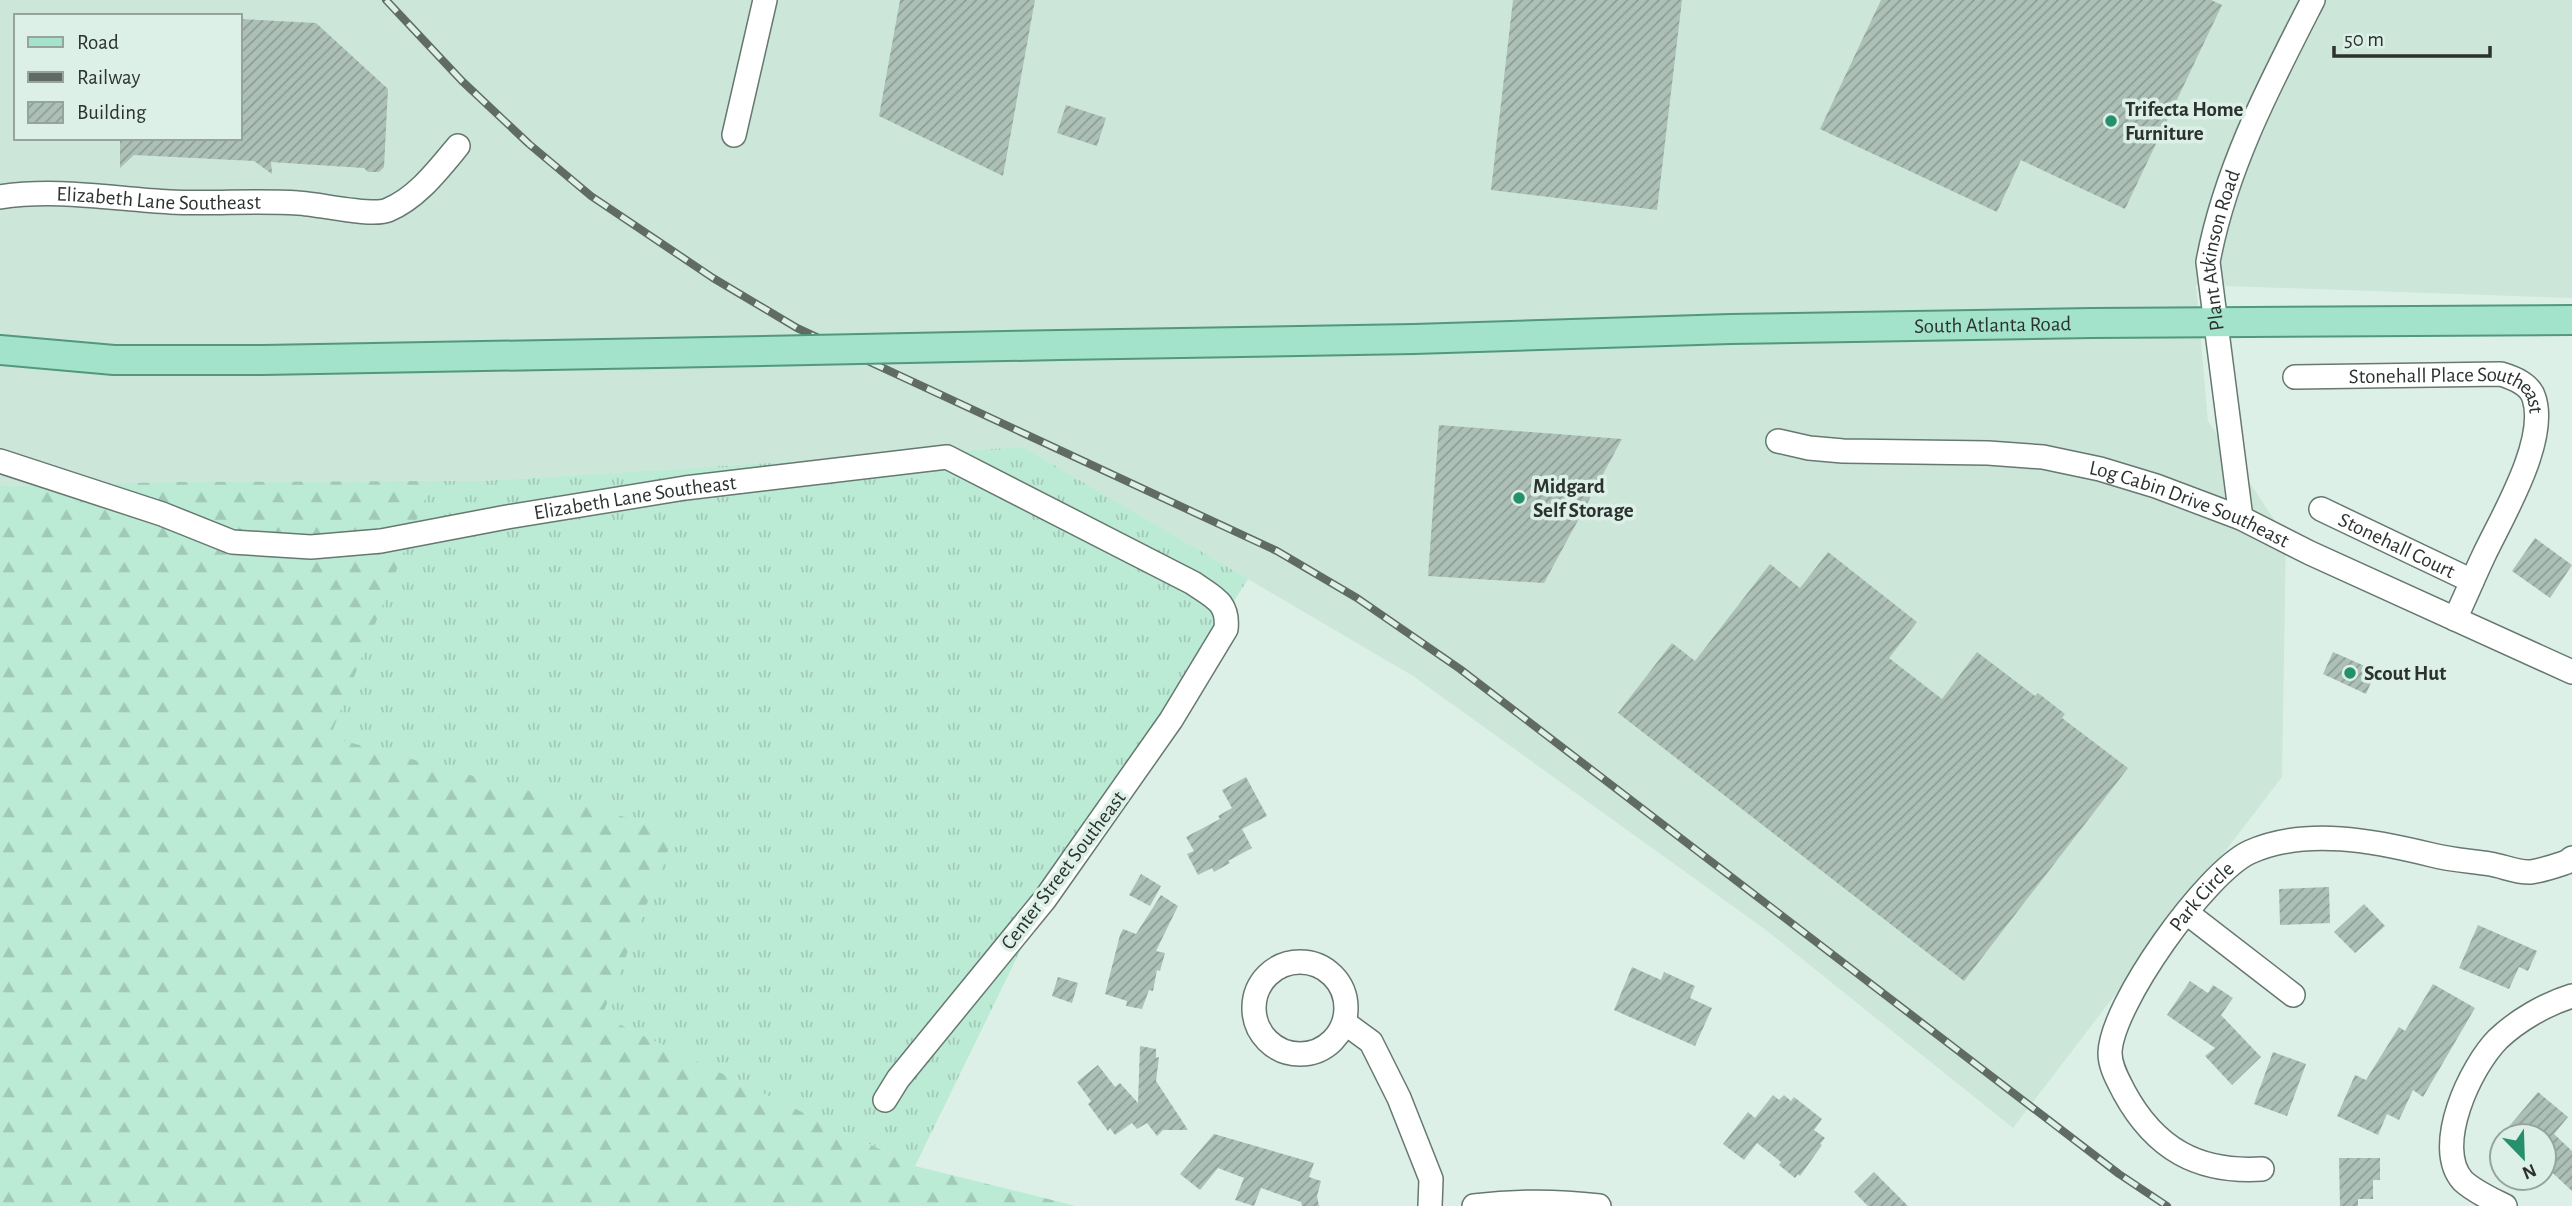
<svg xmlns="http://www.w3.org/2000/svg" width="2572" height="1206" font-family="'Alegreya Sans',sans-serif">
	<defs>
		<pattern id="grass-tufts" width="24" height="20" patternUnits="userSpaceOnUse" patternTransform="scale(1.75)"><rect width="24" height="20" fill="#bbead5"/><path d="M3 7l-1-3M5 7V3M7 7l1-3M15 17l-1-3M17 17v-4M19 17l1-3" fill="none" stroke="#a1c9b7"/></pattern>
		<pattern id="forest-firs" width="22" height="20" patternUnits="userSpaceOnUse" patternTransform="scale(1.75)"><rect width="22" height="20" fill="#bbead5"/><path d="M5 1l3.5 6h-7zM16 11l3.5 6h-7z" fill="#a1c9b7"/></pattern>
		<pattern id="building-hatch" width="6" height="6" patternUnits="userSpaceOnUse" patternTransform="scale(1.75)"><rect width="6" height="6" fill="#adc0b7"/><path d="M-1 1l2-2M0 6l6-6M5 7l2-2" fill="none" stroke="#8d9d95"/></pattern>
	</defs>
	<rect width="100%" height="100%" fill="#ddf0e7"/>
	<path fill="#cce6da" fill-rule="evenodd" d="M0 0H2572V298L2196 285 2208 421 2286 537 2282 777 2013 1128 1766 930 1413 676 1023 447 483 481 172 482 0 486ZM16 16H240V138H16Z"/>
	<path fill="url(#grass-tufts)" d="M1023 447 1248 579 1045 900 915 1166 602 1016 675 831 329 737 432 481H483Z"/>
	<path fill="url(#forest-firs)" d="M432 481 330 737 676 831 602 1016 915 1166 1076 1206H0V486L172 482Z"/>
	<path fill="url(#building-hatch)" d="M900 0H1035L1003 176 879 116Z
		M1513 0H1682L1657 210 1491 190Z
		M1881 0H2211L2222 5 2125 209 2021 160 1997 212 1820 129Z
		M240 19 316 23 388 89 384 167 379 172H368L364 168 271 162 272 174 254 161 134 155 120 168V138H240Z
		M1066 105 1106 118 1097 146 1057 133Z
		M1439 425 1622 439 1544 583 1428 576Z
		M2535 538 2572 565 2550 598 2512 571Z
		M1828 552 1917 622 1889 658 1942 699 1977 652 2035 696 2038 693 2065 714 2062 718 2128 768 1964 981 1618 713 1672 643 1695 661 1770 564 1800 588Z
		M2333 652 2376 671 2366 694 2323 674Z
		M1246 777 1267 816 1242 829 1252 848 1228 861 1230 863 1214 872 1212 868 1198 875 1187 854 1194 851 1186 837 1220 819 1218 816 1232 808 1222 790Z
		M1141 874 1161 886 1150 906 1129 895Z
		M2329 887 2330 923 2280 925 2279 889Z
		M1161 895 1178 906 1156 951 1165 953 1160 971 1157 970 1153 991 1149 990 1142 1009 1126 1006 1127 1001 1105 994 1120 935 1123 929 1136 934Z
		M2364 904 2385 926 2355 953 2334 932Z
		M2478 925 2537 951 2528 971 2519 967 2509 989 2459 968Z
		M1632 967 1661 980 1664 972 1695 986 1690 998 1712 1008 1695 1046 1614 1010Z
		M1058 977 1078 983 1072 1003 1052 996Z
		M2190 981 2208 993 2213 985 2233 998 2221 1015 2261 1057 2232 1085 2205 1056 2215 1048 2167 1015Z
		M2433 984 2475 1008 2423 1097 2413 1090 2399 1120 2387 1114 2378 1135 2337 1116 2355 1075 2366 1080 2399 1027 2405 1031Z
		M1140 1046 1156 1049V1058L1159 1057 1156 1081 1188 1130H1163L1157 1136 1147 1123 1137 1129 1132 1123 1115 1135 1110 1128 1108 1131 1088 1104 1091 1101 1077 1082 1098 1065 1115 1087 1120 1083 1138 1103Z
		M2273 1052 2306 1064 2287 1116 2254 1104Z
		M2538 1092 2568 1117 2554 1134 2572 1151V1191L2544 1165V1136H2501Z
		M1773 1095 1779 1100 1784 1095 1791 1101 1794 1097 1822 1119 1814 1130 1825 1138 1820 1144 1822 1145 1800 1176 1798 1174 1795 1178 1779 1165 1781 1162 1757 1143 1744 1160 1723 1144 1748 1112 1755 1118Z
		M1214 1134 1314 1163 1309 1177 1321 1181 1317 1196 1319 1206H1302L1301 1202 1261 1188 1254 1206 1235 1200 1244 1178 1218 1168 1200 1190 1180 1174Z
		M2339 1158H2380V1180H2373V1199H2358V1206H2340Z
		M1874 1172 1908 1206H1868L1854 1192Z"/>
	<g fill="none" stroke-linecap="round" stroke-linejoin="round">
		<defs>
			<g id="minor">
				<path d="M734 135 765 0"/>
				<path id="s1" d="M0 197C56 188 114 199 170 202 213 204 256 200 298 203 319 204 372 217 388 210 417 198 438 170 458 146"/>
				<path id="s2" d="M2295 377 2501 374C2514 378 2530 384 2534 398 2548 441 2502 517 2484 555 2474 576 2465 598 2455 619"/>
				<path id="s3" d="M1778 441 1809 448 1843 451 1988 453 2043 457 2100 469 2156 486 2241 518 2310 553 2572 672"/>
				<path id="s4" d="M0 461 162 514 232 542 311 547 381 541 507 517 685 488 947 457 1193 583C1213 597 1229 602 1226 629L1171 720 1045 899 898 1079 885 1100"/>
				<path id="s5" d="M2321 509 2472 581"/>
				<path id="s6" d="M2241 518 2208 262C2225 169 2270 84 2313 0"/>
				<path d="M2187 913 2293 995"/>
				<circle cx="1300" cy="1008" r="46"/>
				<path d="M1345 1023 1371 1042 1399 1098 1431 1179 1430 1206"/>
				<path id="s7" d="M2262 1169C2198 1173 2155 1149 2124 1092 2118 1080 2110 1067 2110 1053 2111 1005 2206 872 2250 852 2306 827 2375 841 2432 855 2451 860 2471 861 2490 864 2503 866 2518 873 2531 872 2544 870 2555 866 2567 862L2572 858"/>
				<path d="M1474 1206C1515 1201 1557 1201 1599 1206"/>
				<path d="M2505 1206C2491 1199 2475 1192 2463 1181 2432 1147 2471 1066 2498 1039 2518 1020 2546 1004 2572 996"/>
			</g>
			<g id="major">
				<path id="s8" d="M1060 345 1414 339 1730 329 2092 323 2572 320"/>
				<path d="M0 350 114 360H263L658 353"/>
			</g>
		</defs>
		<use href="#minor" stroke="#667870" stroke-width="26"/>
		<use href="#major" stroke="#51987e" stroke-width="32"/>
		<use href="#minor" stroke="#fff" stroke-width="23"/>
		<use href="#major" stroke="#a3e2cb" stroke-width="28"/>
		<defs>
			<path id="rail" d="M386 0 462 81 529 144 591 196 713 278 797 328 1277 551 1357 598 1460 669 2119 1174 2167 1206"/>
		</defs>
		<use href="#rail" stroke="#606b66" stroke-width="8"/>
		<use href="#rail" stroke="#ddf0e7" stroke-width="5" stroke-dasharray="16" stroke-linecap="butt"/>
		<defs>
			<path id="major-bridge" d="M658 353 1060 345"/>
		</defs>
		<use href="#major-bridge" stroke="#51987e" stroke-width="32" stroke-linecap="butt"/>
		<use href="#major-bridge" stroke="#a3e2cb" stroke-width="28"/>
	</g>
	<g fill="#26906e" stroke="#ddf0e7" stroke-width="2.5">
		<circle cx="2111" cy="121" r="7"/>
		<circle cx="1519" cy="498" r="7"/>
		<circle cx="2350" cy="673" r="7"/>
	</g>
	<g text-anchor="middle" stroke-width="7" stroke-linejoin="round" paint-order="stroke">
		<g font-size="21" font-weight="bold" fill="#2b322f" stroke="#ddf0e7" text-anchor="start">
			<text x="2125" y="116">Trifecta Home<tspan x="2125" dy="24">Furniture</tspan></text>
			<text x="1533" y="493">Midgard<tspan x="1533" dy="24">Self Storage</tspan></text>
			<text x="2364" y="680">Scout Hut</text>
		</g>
		<g font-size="21" fill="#2b322f" stroke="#ddf0e7">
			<text dy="7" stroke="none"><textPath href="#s1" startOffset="159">Elizabeth Lane Southeast</textPath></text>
			<text dy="7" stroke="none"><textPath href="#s6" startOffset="271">Plant Atkinson Road</textPath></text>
			<text dy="7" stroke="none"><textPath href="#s8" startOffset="933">South Atlanta Road</textPath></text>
			<text dy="7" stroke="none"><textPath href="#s2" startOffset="159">Stonehall Place Southeast</textPath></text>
			<text dy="7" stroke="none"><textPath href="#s4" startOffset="653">Elizabeth Lane Southeast</textPath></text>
			<text dy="7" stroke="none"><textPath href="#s3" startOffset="420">Log Cabin Drive Southeast</textPath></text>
			<text dy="7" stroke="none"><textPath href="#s5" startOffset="84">Stonehall Court</textPath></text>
			<text transform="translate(1063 870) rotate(-53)" y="7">Center Street Southeast</text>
			<text dy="7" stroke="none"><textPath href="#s7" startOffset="394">Park Circle</textPath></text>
		</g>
	</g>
	<rect x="14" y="14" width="228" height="126" fill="#ddf0e7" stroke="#96a49d" stroke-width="2"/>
	<rect x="28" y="37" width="35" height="10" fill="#a3e2cb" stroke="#96a49d" stroke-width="2"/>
	<text x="77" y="49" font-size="21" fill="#2b322f">Road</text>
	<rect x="28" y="72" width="35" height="10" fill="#606b66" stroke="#96a49d" stroke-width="2"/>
	<text x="77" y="84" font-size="21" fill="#2b322f">Railway</text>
	<rect x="28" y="102" width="35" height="21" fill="url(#building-hatch)" stroke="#96a49d" stroke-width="2"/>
	<text x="77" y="119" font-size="21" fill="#2b322f">Building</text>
	<g transform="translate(2523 1157) rotate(157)"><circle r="33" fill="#ddf0e7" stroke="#96a49d" stroke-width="2"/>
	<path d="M0-5L12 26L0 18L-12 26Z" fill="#26906e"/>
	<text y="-10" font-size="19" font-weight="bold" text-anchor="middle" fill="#2b322f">N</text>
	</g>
	<path d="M2334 46v10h156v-10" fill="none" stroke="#2b322f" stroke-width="3.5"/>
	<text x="2344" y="46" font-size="21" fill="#2b322f" stroke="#ddf0e7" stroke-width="5" paint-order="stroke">50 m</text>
</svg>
